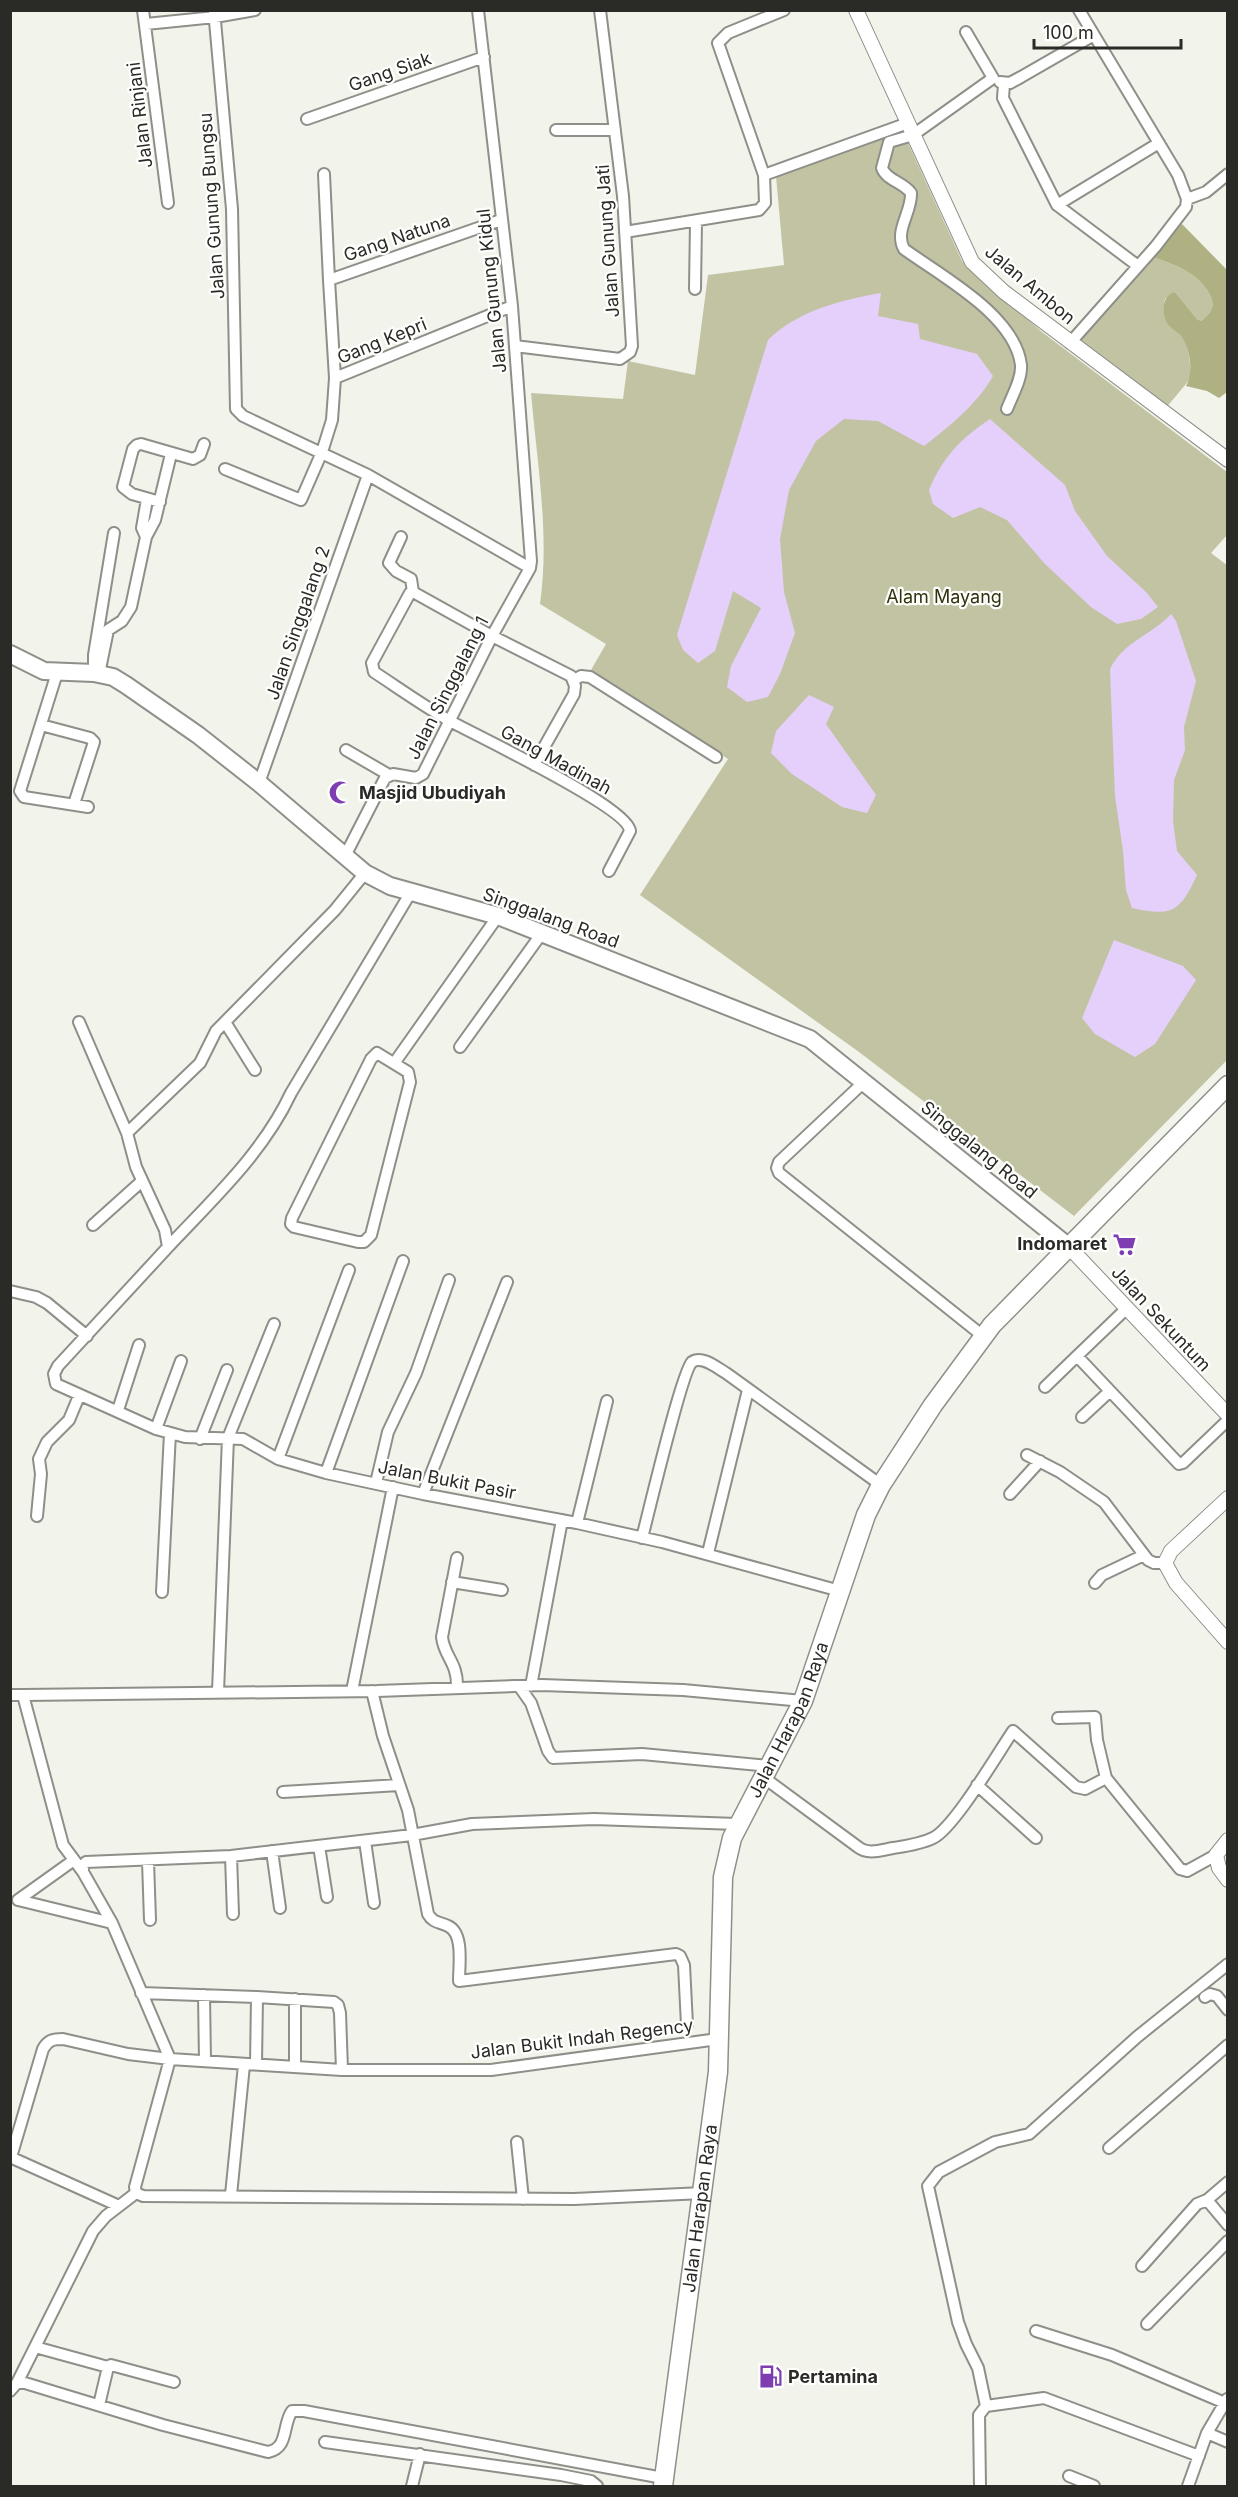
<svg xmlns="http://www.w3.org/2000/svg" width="1238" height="2497" font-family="Inter,sans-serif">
	<rect width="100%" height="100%" fill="#f2f3eb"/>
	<path fill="#c2c3a3" d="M903 132 962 261 1042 332 1227 472V535L1211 553 1228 566 1227 1060 1074 1216 859 1052 640 895 728 759 591 670 606 644 540 604C550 535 537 463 531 393L623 399 628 361 695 375 708 275 784 265 776 176Z
		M1153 257C1175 265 1197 272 1209 293 1216 306 1212 312 1201 321L1197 319 1175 292 1165 299C1159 330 1177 323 1186 344 1190 355 1190 367 1191 378L1165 409 1076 342 1113 297Z"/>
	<path fill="#b0b182" d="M1182 224 1227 270V392L1219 398 1207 391 1186 386C1194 373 1190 348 1181 336 1177 331 1171 329 1167 323 1161 313 1162 295 1175 292L1197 319 1201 321C1212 312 1216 306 1209 293 1197 272 1175 265 1153 257L1173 231Z"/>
	<path fill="#e5d0fc" d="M881 293 878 316 918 324 920 339 977 354 993 376C977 404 950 426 924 446L878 421 844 419 816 441 789 490 780 539 784 592 795 633 780 674 768 697 747 702 727 687 731 666 761 608 733 591 715 651 698 663 683 650 677 635 768 340C797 311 841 300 881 293Z
		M990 419 1065 485 1075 511 1107 556 1146 592 1158 607 1141 619 1117 624 1091 607 1045 564 1007 520 980 507 953 518 933 504 929 490C943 457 960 439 990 419Z
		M1171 614 1176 621 1196 681 1184 727 1185 750 1174 780 1173 821 1177 851 1197 875C1180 912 1172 917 1132 908L1126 890 1123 851 1115 796 1110 669C1124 641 1152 635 1171 614Z
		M809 695 834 707 826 724 876 795 867 813 842 807 792 774 771 753 776 731Z
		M1114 940 1183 966 1196 980 1155 1044 1135 1057 1095 1034 1082 1018Z"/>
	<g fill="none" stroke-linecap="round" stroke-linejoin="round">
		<defs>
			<path id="minor" d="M143 10 168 203
				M214 10 232 209 236 409 243 416 368 475 530 568
				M146 24 215 17 255 10
				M966 32 993 78
				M993 78 913 135 889 142 882 168C886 180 903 182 911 193 912 212 894 231 904 249 941 276 1015 315 1021 365 1022 379 1012 396 1007 409
				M1000 82 1010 83 1021 77 1094 35
				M1004 84 1003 98 1057 205 1138 266
				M307 119 484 57
				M556 130H615
				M324 174 329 280
				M764 175 718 43 728 33 784 10
				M1187 199 1206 192 1228 174
				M1057 205 1159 143
				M625 232 759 210 765 203 764 175 908 123
				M695 289 696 221
				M1070 343 1156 246 1186 207 1187 199 1178 175 1079 10
				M515 346 620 359 630 352 632 346 623 196 600 10
				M335 378 329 280 501 220
				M225 469 301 500 322 452 332 420 335 378 512 306
				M160 502 132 494 123 487 133 449 137 445 141 444 193 459 200 455 204 444
				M146 537 142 528 147 499
				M401 537 389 563 396 571 411 579 413 592
				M413 592 410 593 372 663 374 672C400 689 425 707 452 722 479 737 628 807 630 831L609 871
				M413 592 492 636 571 676 575 686 574 694 534 765
				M57 673 20 791 24 797 88 807
				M94 673V655L114 533
				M99 674 108 630 122 621 131 607 146 537 155 520 171 454
				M574 680 581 676 590 677 716 757
				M41 725 90 738 94 742 74 804
				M346 750 389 775
				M259 783 368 475
				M345 856 385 778 393 774 416 778 423 774 492 636 530 568 531 561 512 306 478 10
				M79 1022 127 1133 136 1167 165 1230 168 1247 58 1366 54 1374 56 1384 156 1429 185 1437 243 1439 278 1459 326 1473 423 1494 577 1523 662 1542 840 1591
				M225 1022 255 1070
				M460 1047 542 933
				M377 1053 408 1072 410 1082 371 1235 364 1242H358L294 1227 291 1224 292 1218 371 1059Z
				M395 1062 498 916
				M864 1082 779 1162 777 1168 779 1173 983 1336
				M127 1133 200 1063 216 1031 335 910 365 873
				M93 1225 142 1181
				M168 1247C213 1199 263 1153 291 1093L411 892
				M10 1291 36 1297 47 1303 87 1336
				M1126 1309 1077 1356 1179 1464 1183 1463 1228 1420
				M1045 1387 1077 1356
				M118 1410 139 1345
				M1082 1417 1110 1391
				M156 1429 181 1361
				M200 1439 227 1370
				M1027 1455 1060 1472 1104 1502 1148 1560 1154 1563H1165
				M278 1459 349 1270
				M326 1473 403 1261
				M376 1483 388 1432 416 1373 449 1280
				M423 1494 507 1282
				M1010 1494 1040 1461
				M37 1516 41 1474 39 1459 47 1442 69 1420 79 1396
				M577 1523 607 1401
				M642 1538C648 1515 682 1371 692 1362 702 1355 717 1368 726 1373L881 1485
				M708 1553 748 1390
				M457 1558 442 1637C444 1657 458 1662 457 1688
				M452 1582 502 1590
				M1095 1583 1102 1575 1144 1555
				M162 1592 170 1433
				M519 1686 531 1703 548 1751 553 1758 642 1754 770 1766
				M531 1686 562 1520
				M352 1691 393 1487
				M372 1691 383 1736 408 1810 428 1914C433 1923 440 1922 448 1926 464 1933 459 1965 459 1981L676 1954 680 1956 684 1965 687 2025
				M218 1692 228 1438 274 1324
				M10 1695H23
				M1058 1718 1095 1717 1097 1740 1106 1778 1180 1869 1187 1871 1216 1855
				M763 1777 858 1847C868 1855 881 1850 893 1848 906 1846 921 1844 933 1838 954 1828 998 1753 1013 1731L1076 1787 1085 1789 1106 1778
				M977 1785 1036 1838
				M283 1792 399 1785
				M365 1841 374 1903
				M319 1846 327 1897
				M272 1851 280 1908
				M231 1856 233 1914
				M148 1861 150 1920
				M83 1872 63 1845 23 1695 377 1691 542 1685 683 1690 803 1701
				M18 1900 112 1923
				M18 1900 74 1860
				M141 1993 257 1997 334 2002 338 2005 340 2013 342 2070
				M204 1995 205 2061
				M1205 1997 1210 1994 1217 1996 1228 2010
				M256 2064 257 1997
				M295 2067V1999
				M517 2142 523 2199
				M1109 2148 1228 2045
				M10 2157 119 2206
				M11 2157 43 2049C48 2040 53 2039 63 2039L128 2054 170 2059 112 1923 83 1872V1865L86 1862 231 1856 412 1835 472 1824 594 1819 737 1824
				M136 2193 135 2187 170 2059 342 2070H491L718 2039
				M136 2193 143 2196 574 2199 703 2193
				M231 2195 244 2065
				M1207 2200 1228 2225
				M1142 2266 1197 2204 1207 2200 1228 2182
				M1147 2324 1228 2241
				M1036 2331 1112 2355 1225 2403
				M35 2347 108 2367
				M17 2383H25L163 2425 268 2452C289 2448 282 2425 292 2411H304L663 2478
				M10 2391 17 2383 93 2231 106 2216 136 2193
				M99 2405 108 2367 111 2365 174 2382
				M986 2406 978 2368 966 2344 958 2322 928 2186 939 2172 995 2142 1029 2134 1137 2037 1228 1964
				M1207 2433 1228 2442
				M325 2442 561 2475 591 2481 597 2486
				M1069 2476 1094 2486
				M412 2486 420 2454
				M980 2486 979 2415 986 2406 1044 2398 1199 2456
				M1188 2486 1207 2433 1227 2399"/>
			<path id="tertiary" d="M856 10 972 262 1004 292 1228 460
				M1069 1247 1228 1415
				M1228 1498 1171 1551 1165 1563 1176 1583 1228 1642
				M1228 1840 1216 1855 1219 1868 1228 1880"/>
			<path id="secondary" d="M10 654 44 671 94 673 113 677 126 685 198 735 259 783 365 873 390 886 498 916 810 1039 1069 1247"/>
			<g id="primary">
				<path id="s1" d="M663 2486 718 2072 723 1877 732 1838 803 1701 866 1515 881 1485 933 1405 992 1325 1228 1085"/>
			</g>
		</defs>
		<use href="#minor" stroke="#8e8f88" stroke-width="14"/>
		<use href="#tertiary" stroke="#8e8f88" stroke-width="16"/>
		<use href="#secondary" stroke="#8e8f88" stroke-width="20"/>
		<use href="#primary" stroke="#8e8f88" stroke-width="21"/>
		<use href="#minor" stroke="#fff" stroke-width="10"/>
		<use href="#tertiary" stroke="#fff" stroke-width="14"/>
		<use href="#secondary" stroke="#fff" stroke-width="16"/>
		<use href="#primary" stroke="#fff" stroke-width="18"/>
	</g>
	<defs>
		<symbol id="mosque-bare" viewBox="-9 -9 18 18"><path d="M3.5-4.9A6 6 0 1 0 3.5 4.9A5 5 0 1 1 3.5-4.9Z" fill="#7f3db2" stroke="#fffffe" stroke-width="2.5" paint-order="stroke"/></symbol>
		<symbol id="supermarket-bare" viewBox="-9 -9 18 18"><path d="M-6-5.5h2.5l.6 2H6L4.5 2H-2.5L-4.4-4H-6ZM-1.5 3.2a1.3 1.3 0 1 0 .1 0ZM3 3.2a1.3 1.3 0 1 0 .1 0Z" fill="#7f3db2" stroke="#fffffe" stroke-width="2.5" paint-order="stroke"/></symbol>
		<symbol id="fuel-bare" viewBox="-9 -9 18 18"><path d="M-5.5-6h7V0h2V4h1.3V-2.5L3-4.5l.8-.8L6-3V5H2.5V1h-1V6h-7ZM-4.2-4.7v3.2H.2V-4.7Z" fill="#7f3db2" stroke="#fffffe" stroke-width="2.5" paint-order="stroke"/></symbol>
	</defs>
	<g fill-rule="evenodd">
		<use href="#mosque-bare" x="324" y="776" width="33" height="33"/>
		<use href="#supermarket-bare" x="1108" y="1228" width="33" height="33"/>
		<use href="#fuel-bare" x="754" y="2360" width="33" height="33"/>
	</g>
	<g text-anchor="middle" stroke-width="4.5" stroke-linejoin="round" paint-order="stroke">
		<g font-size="18" fill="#2a2a27" stroke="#fffffe">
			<text transform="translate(390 72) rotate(-19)" y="6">Gang Siak</text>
			<text transform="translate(140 115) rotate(-97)" y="6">Jalan Rinjani</text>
			<text transform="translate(212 206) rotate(-94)" y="6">Jalan Gunung Bungsu</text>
			<text transform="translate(397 238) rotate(-19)" y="6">Gang Natuna</text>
			<text transform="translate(608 241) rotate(-94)" y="6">Jalan Gunung Jati</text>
			<text transform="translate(1030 285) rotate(40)" y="6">Jalan Ambon</text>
			<text transform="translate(492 291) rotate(-96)" y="6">Jalan Gunung Kidul</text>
			<text transform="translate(382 341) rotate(-22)" y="6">Gang Kepri</text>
			<text transform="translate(298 623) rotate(-71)" y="6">Jalan Singgalang 2</text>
			<text transform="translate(448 688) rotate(-63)" y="6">Jalan Singgalang 1</text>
			<text transform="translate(556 760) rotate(29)" y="6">Gang Madinah</text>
			<text transform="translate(551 918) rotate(20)" y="6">Singgalang Road</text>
			<text transform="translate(979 1150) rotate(39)" y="6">Singgalang Road</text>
			<text transform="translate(1161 1319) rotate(47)" y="6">Jalan Sekuntum</text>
			<text transform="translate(447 1480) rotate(11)" y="6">Jalan Bukit Pasir</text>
			<text dy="6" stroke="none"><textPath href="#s1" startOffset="784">Jalan Harapan Raya</textPath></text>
			<text transform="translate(582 2039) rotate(-7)" y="6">Jalan Bukit Indah Regency</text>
			<text dy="6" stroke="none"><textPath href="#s1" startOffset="280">Jalan Harapan Raya</textPath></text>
		</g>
		<g font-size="18" fill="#32320c" stroke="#fffffe">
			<text x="944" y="603">Alam Mayang</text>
		</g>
		<g font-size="18" font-weight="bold" fill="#2a2a27" stroke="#fffffe" text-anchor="start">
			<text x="359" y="799">Masjid Ubudiyah</text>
			<text x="1107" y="1250" text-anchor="end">Indomaret</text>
			<text x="788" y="2383">Pertamina</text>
		</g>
	</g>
	<rect width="1238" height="2497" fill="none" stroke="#2a2a27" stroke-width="24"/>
	<path d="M1034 39v9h147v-9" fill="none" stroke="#2a2a27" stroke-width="3"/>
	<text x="1043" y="39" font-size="18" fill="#2a2a27" stroke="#fffffe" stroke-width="4.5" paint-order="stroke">100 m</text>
</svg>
